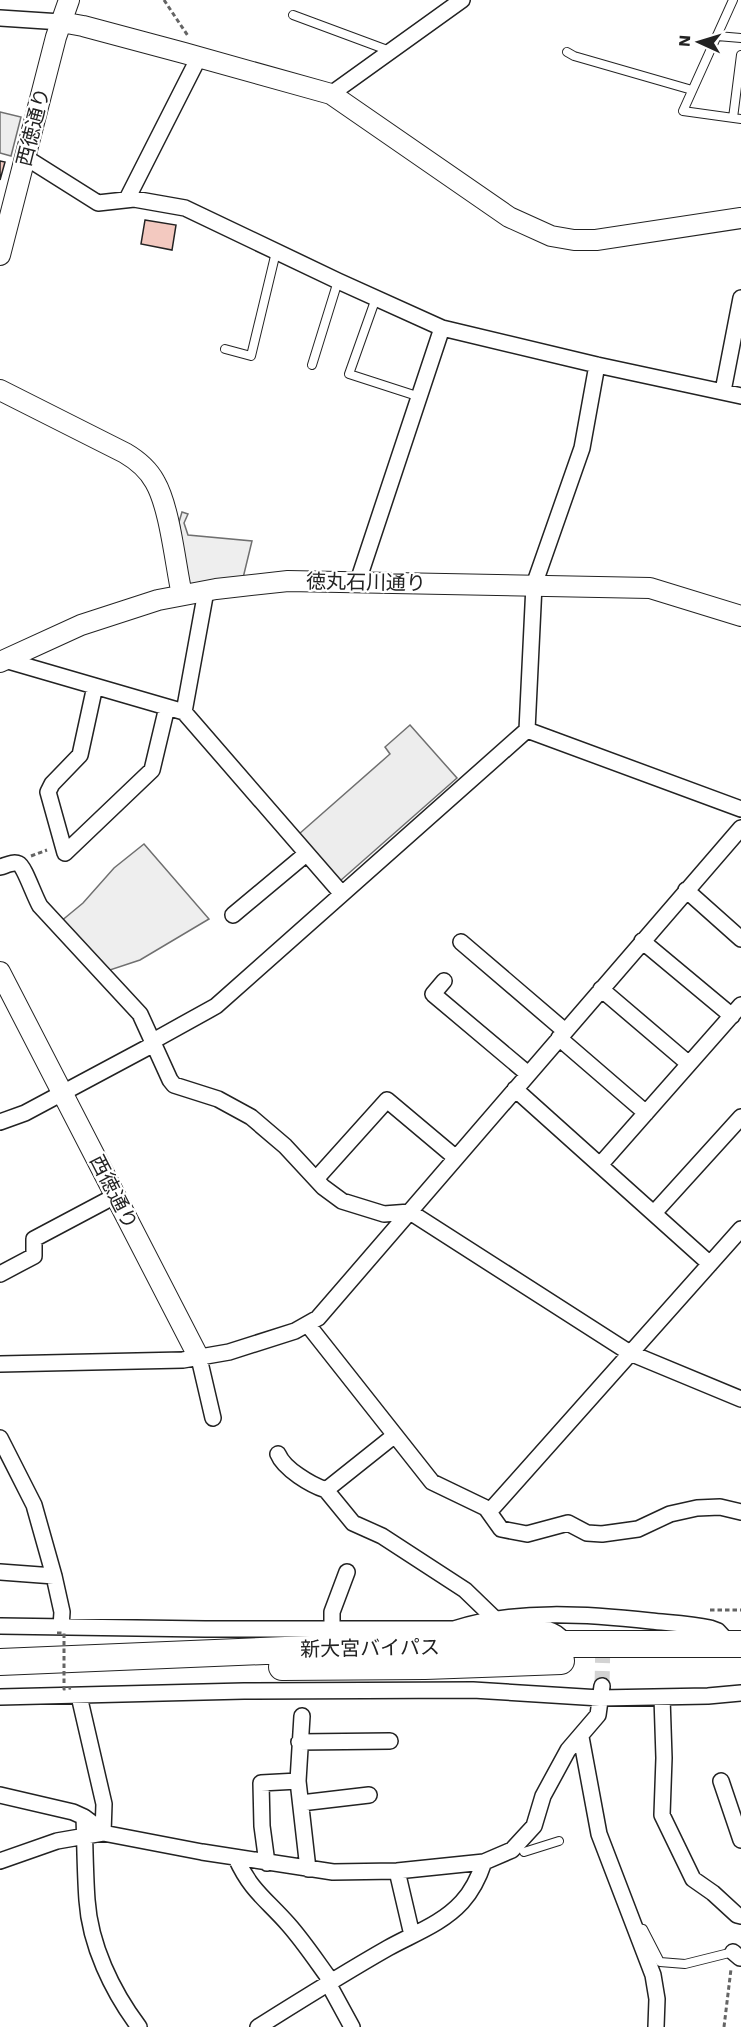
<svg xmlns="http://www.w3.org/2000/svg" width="741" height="2027" font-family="'Work Sans','Noto Sans JP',sans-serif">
	<rect width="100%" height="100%" fill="#fff"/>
	<path fill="#eee" stroke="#6f6f6f" stroke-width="1.5" d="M182 512 188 514 184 523 188 535 252 541 243 578 189 585 179 522Z
		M144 844 209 919 140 960 107 971 60 922 83 903 114 868Z"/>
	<path fill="#ededed" stroke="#6f6f6f" stroke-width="1.5" d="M0 112 21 117 11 156 0 153Z
		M410 725 457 778 340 881 299 834 390 754 385 747Z"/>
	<path fill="#f3c9c0" stroke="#222" stroke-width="1.5" d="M0 161 5 162 0 180Z
		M145 220 176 225 172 250 141 244Z"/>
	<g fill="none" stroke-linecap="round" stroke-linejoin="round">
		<path stroke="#d3d3d3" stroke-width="15" stroke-dasharray="15 8" stroke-linecap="butt" d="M602 1686 603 1639"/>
		<defs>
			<path id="service" d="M733 0 683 111 741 119
				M293 15 390 51
				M717 36 741 38
				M567 52 574 56 692 90
				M733 118 741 55
				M376 298 349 374 420 397
				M225 349 251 356 276 252
				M312 365 338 281
				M524 1852 559 1841
				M637 1928 643 1929 660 1962 685 1964 733 1952"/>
			<path id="minor" d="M0 18 61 22
				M331 94 462 0
				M25 157 98 203 134 199 185 208 338 281 442 328 597 365 741 396
				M127 199 199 57
				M723 391 741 298
				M358 581 442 328
				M5 660 184 712 342 894
				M95 686 80 755 52 784 48 792 65 853 152 770 167 707
				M184 712 206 591
				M527 730 741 809
				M0 867C5 866 13 861 19 864 24 866 35 898 40 906L140 1014 170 1080 174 1085 218 1099 251 1117 285 1146 323 1187 342 1201 384 1214 410 1212 630 1353 741 1399
				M686 890 741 939
				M233 915 306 854
				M642 941 732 1016
				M461 942 565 1031
				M444 981 433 994 528 1074
				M601 989 689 1064
				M559 1038 646 1113
				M153 1041 216 1006 527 730 534 585 582 448 597 365
				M515 1089 710 1264
				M0 1122 25 1113 154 1044
				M600 1165 741 1005
				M316 1179 387 1100 456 1158
				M654 1213 741 1117
				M0 1274 34 1256V1239L115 1196
				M308 1325 432 1482 486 1508 501 1529 527 1534 568 1523 587 1533 602 1534 638 1529 670 1514 697 1508 720 1507 741 1512
				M199 1358 213 1418
				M0 1364 183 1360 229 1352 295 1331 318 1318 741 828
				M395 1435 326 1490 353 1523 382 1536 465 1590 495 1619
				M0 1438 34 1505 54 1576 62 1612 61 1627
				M278 1454C284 1469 311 1485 326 1490
				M489 1512 741 1229
				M0 1572 54 1576
				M0 1626 205 1629H454C517 1609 586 1614 651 1621 670 1623 691 1624 710 1628L718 1631 731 1645
				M332 1628V1612L347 1572
				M472 1629C493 1630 535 1624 552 1631 559 1634 562 1638 566 1644
				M79 1696 104 1804 103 1833
				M0 1697 244 1691 473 1690 600 1698 708 1696 741 1693
				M662 1697 664 1758 662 1815 693 1879 713 1893 737 1915 741 1916
				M302 1716 298 1781 308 1869
				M581 1737 599 1834 653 1975 657 1999 656 2027
				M299 1742 390 1741
				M721 1781 741 1840
				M0 1795 73 1812 84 1817 92 1823
				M301 1803 369 1795
				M84 1817C85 1844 85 1872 87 1900 90 1945 112 1991 139 2027
				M236 1858C251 1891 266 1899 288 1924 304 1942 317 1962 331 1981
				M0 1861 57 1841 103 1833 202 1852 333 1872 397 1871 484 1862 512 1850 534 1826 543 1796 568 1750 598 1715 602 1686
				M267 1863 262 1826 261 1783 298 1781
				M397 1871 412 1935
				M733 1952 740 1958
				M328 1983 352 2027
				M258 2027C301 2000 344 1973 388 1948 413 1934 442 1924 462 1902 473 1890 479 1877 484 1862"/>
			<path id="tertiary" d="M61 22 83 26 184 53 331 94 509 217 551 236 574 240H596L741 218
				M0 255 56 37 69 0
				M0 390 125 453C137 460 148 469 155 482 170 508 175 563 182 595
				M0 662 81 625 158 600 216 589 288 581 650 588 741 616
				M0 972 199 1358"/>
			<path id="trunk" d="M0 1662 335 1648 566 1644H741
				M282 1667 425 1666 561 1661"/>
		</defs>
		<use href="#service" stroke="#222" stroke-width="10"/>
		<use href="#minor" stroke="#222" stroke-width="18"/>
		<use href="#tertiary" stroke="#222" stroke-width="22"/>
		<use href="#trunk" stroke="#222" stroke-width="28"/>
		<path stroke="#646464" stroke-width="3" stroke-dasharray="4.5 3" stroke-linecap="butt" d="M164 0 188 36
			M31 856 47 850
			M710 1610H741
			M724 2027 731 1969"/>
		<use href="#service" stroke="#fff" stroke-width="8"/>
		<use href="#minor" stroke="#fff" stroke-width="15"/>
		<use href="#tertiary" stroke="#fff" stroke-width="20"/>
		<use href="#trunk" stroke="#fff" stroke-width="26"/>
		<path stroke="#646464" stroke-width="3" stroke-dasharray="4.5 3" stroke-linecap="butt" d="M57 1633H64V1689L71 1688"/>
	</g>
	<g text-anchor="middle" stroke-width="4.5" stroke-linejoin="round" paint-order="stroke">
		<g font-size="20" fill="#222" stroke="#fff">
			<text transform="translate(33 127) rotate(-76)" y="7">西徳通り</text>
			<text transform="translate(366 582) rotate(1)" y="7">徳丸石川通り</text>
			<text transform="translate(114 1192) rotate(63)" y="7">西徳通り</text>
			<text transform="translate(370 1648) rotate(-1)" y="7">新大宮バイパス</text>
		</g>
	</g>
	<g transform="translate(699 42) rotate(274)" stroke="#ffffff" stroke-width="4.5" paint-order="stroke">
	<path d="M0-4.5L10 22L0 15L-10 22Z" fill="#222222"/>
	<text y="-9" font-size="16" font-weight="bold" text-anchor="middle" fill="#222222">N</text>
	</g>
</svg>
